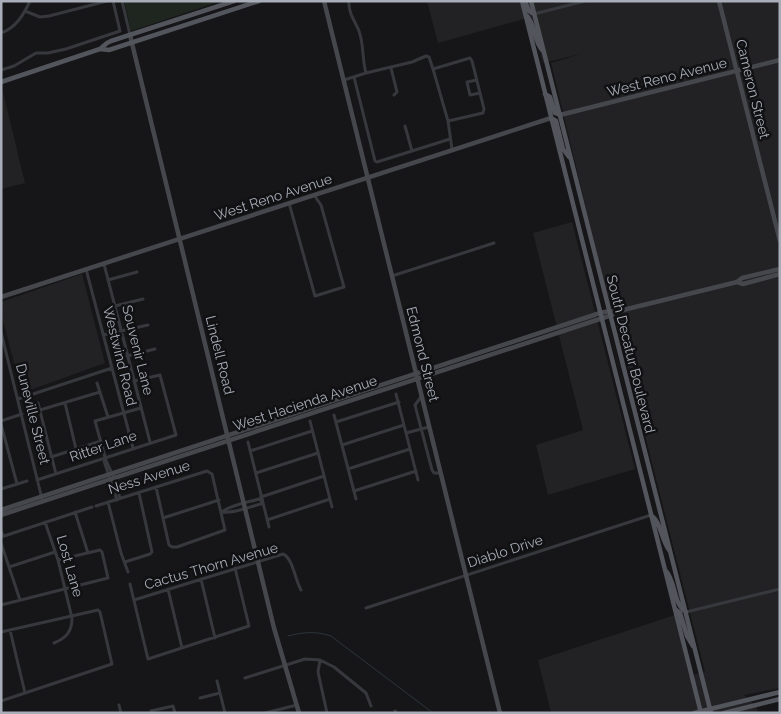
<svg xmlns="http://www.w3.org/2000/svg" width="781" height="714" font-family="Raleway,sans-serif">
	<rect width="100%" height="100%" fill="#161618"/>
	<path fill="#222225" d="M427 1H780V688L744 695 756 706 758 713H698L697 710 688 713H551L538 660 675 615 689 676 705 672 616 321 609 303 551 63 581 54 543 63 531 17 438 43Z
		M1 84 25 183 1 189Z
		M572 222 635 469 548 495 536 445 583 430 533 233Z
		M82 274 105 363 22 393 1 313V302Z"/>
	<path fill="#1e261f" d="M124 1H221L131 31Z"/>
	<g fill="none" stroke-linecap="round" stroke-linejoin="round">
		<path stroke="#2c353c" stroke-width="1" d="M288 636C303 632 316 631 331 636L433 713"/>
		<path stroke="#37383d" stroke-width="3" d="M122 1 130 35
			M25 11 40 17 49 16 107 1
			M534 14 585 1
			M1 33C16 28 24 14 30 1
			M391 68 397 92 394 95
			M1 70 14 66 36 53H48L66 49 120 31 113 1
			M366 73 412 62 426 56 429 57 433 69 470 58 472 61 484 109 483 113 448 121 433 69
			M354 77 375 161 377 162 412 151
			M344 80 366 73C362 59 364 45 359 31 355 21 348 13 349 1
			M477 80 467 82 470 95 480 93
			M448 121 452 149
			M405 126 412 151 450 139
			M289 203 315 296 344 287 321 205 314 195
			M104 264 150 442
			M86 269 133 448
			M392 276 494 243
			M108 280 137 272
			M115 306 143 299
			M1 332 42 499
			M103 335 148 325
			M127 356 155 349
			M97 383 108 417
			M396 394 418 480
			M421 397 415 405 416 409 432 470 434 473H441
			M18 399 112 368
			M38 403 56 474
			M65 403 76 449
			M40 410 100 392
			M334 415 356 499
			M1 421 22 414
			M310 421 332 507
			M336 422 399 402
			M1 424 17 484
			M406 433 429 427
			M248 442 269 527
			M342 445 404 425
			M250 451 312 431
			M51 457 101 441
			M105 458 114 478 120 498
			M348 469 410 449
			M256 473 318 453
			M37 480 176 435 160 375 134 381
			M1 489 27 481
			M354 491 416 471
			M261 497 324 476
			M117 500 104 461 105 457 95 421 141 408
			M108 502 121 553 128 572
			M96 506 207 471 212 474 225 530 177 547H172L169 545 156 487
			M75 512 88 553
			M221 512C234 514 248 507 261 504L262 501
			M222 512C230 505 249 502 259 499L262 501
			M163 518 219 500
			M267 520 330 499
			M45 522 58 560 72 618C72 632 66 638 54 643
			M1 530 3 536
			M1 537 92 507
			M1 543 20 600
			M125 562 150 554 152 552 139 493
			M9 567 55 552
			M201 579 215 638
			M130 584 148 659 249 626 235 568
			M168 589 182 648
			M134 600 283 554C293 558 295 580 301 590
			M1 605 108 578 102 552 100 550 58 560
			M366 608 651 515
			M686 612 780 589
			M10 630 25 693
			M1 632 98 610 100 612 112 664 1 701
			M320 660 318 672 327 713
			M245 678 305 659 320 660 334 667 366 693 371 706
			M217 681 225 713
			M200 698 220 693
			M119 705 121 713
			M151 711 173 706 175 713
			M395 711 397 713
			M265 713 297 705"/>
		<path stroke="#45474d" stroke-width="4.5" d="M324 1 500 713
			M719 1 780 241
			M130 35 274 628 299 713
			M560 115 780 60
			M737 282 743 284 780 274
			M1 297 551 118
			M1 510 600 313 609 311 615 312 737 282 742 278 780 269
			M1 515 612 315"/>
		<path stroke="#53555c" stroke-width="4.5" d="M522 1 701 713
			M525 1 529 11 534 14
			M531 1 711 713
			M527 16C536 25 533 41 543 51
			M100 49 109 50 259 1
			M1 82 100 49 107 43 111 41 234 1
			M545 94 550 97 555 113 560 115
			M551 118 556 121 563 149 569 157
			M651 515C661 522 661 539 669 550
			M666 571C676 582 673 604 686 612
			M675 609 680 613 687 636 693 646
			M694 713 780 692
			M724 713 780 699"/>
	</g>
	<g text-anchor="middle" stroke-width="5" stroke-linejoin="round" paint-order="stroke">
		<g font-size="14" fill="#a8adb8" stroke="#111113">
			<text transform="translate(667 77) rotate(-14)" y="5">West Reno Avenue</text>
			<text transform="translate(753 89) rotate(76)" y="5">Cameron Street</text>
			<text transform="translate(273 197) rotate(-18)" y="5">West Reno Avenue</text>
			<text transform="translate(138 350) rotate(76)" y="5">Souvenir Lane</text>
			<text transform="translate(423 354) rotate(76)" y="5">Edmond Street</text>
			<text transform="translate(631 354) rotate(76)" y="5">South Decatur Boulevard</text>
			<text transform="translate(220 355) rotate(76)" y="5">Lindell Road</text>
			<text transform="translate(120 356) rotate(76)" y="5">Westwind Road</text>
			<text transform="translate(305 403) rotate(-18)" y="5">West Hacienda Avenue</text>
			<text transform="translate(33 414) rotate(76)" y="5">Duneville Street</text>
			<text transform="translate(103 446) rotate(-19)" y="5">Ritter Lane</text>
			<text transform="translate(149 477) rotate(-17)" y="5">Ness Avenue</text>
			<text transform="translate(505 551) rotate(-18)" y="5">Diablo Drive</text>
			<text transform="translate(70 566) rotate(74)" y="5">Lost Lane</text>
			<text transform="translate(211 566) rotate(-16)" y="5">Cactus Thorn Avenue</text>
		</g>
	</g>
	<rect width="781" height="714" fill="none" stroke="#a8adb8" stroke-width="5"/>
</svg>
